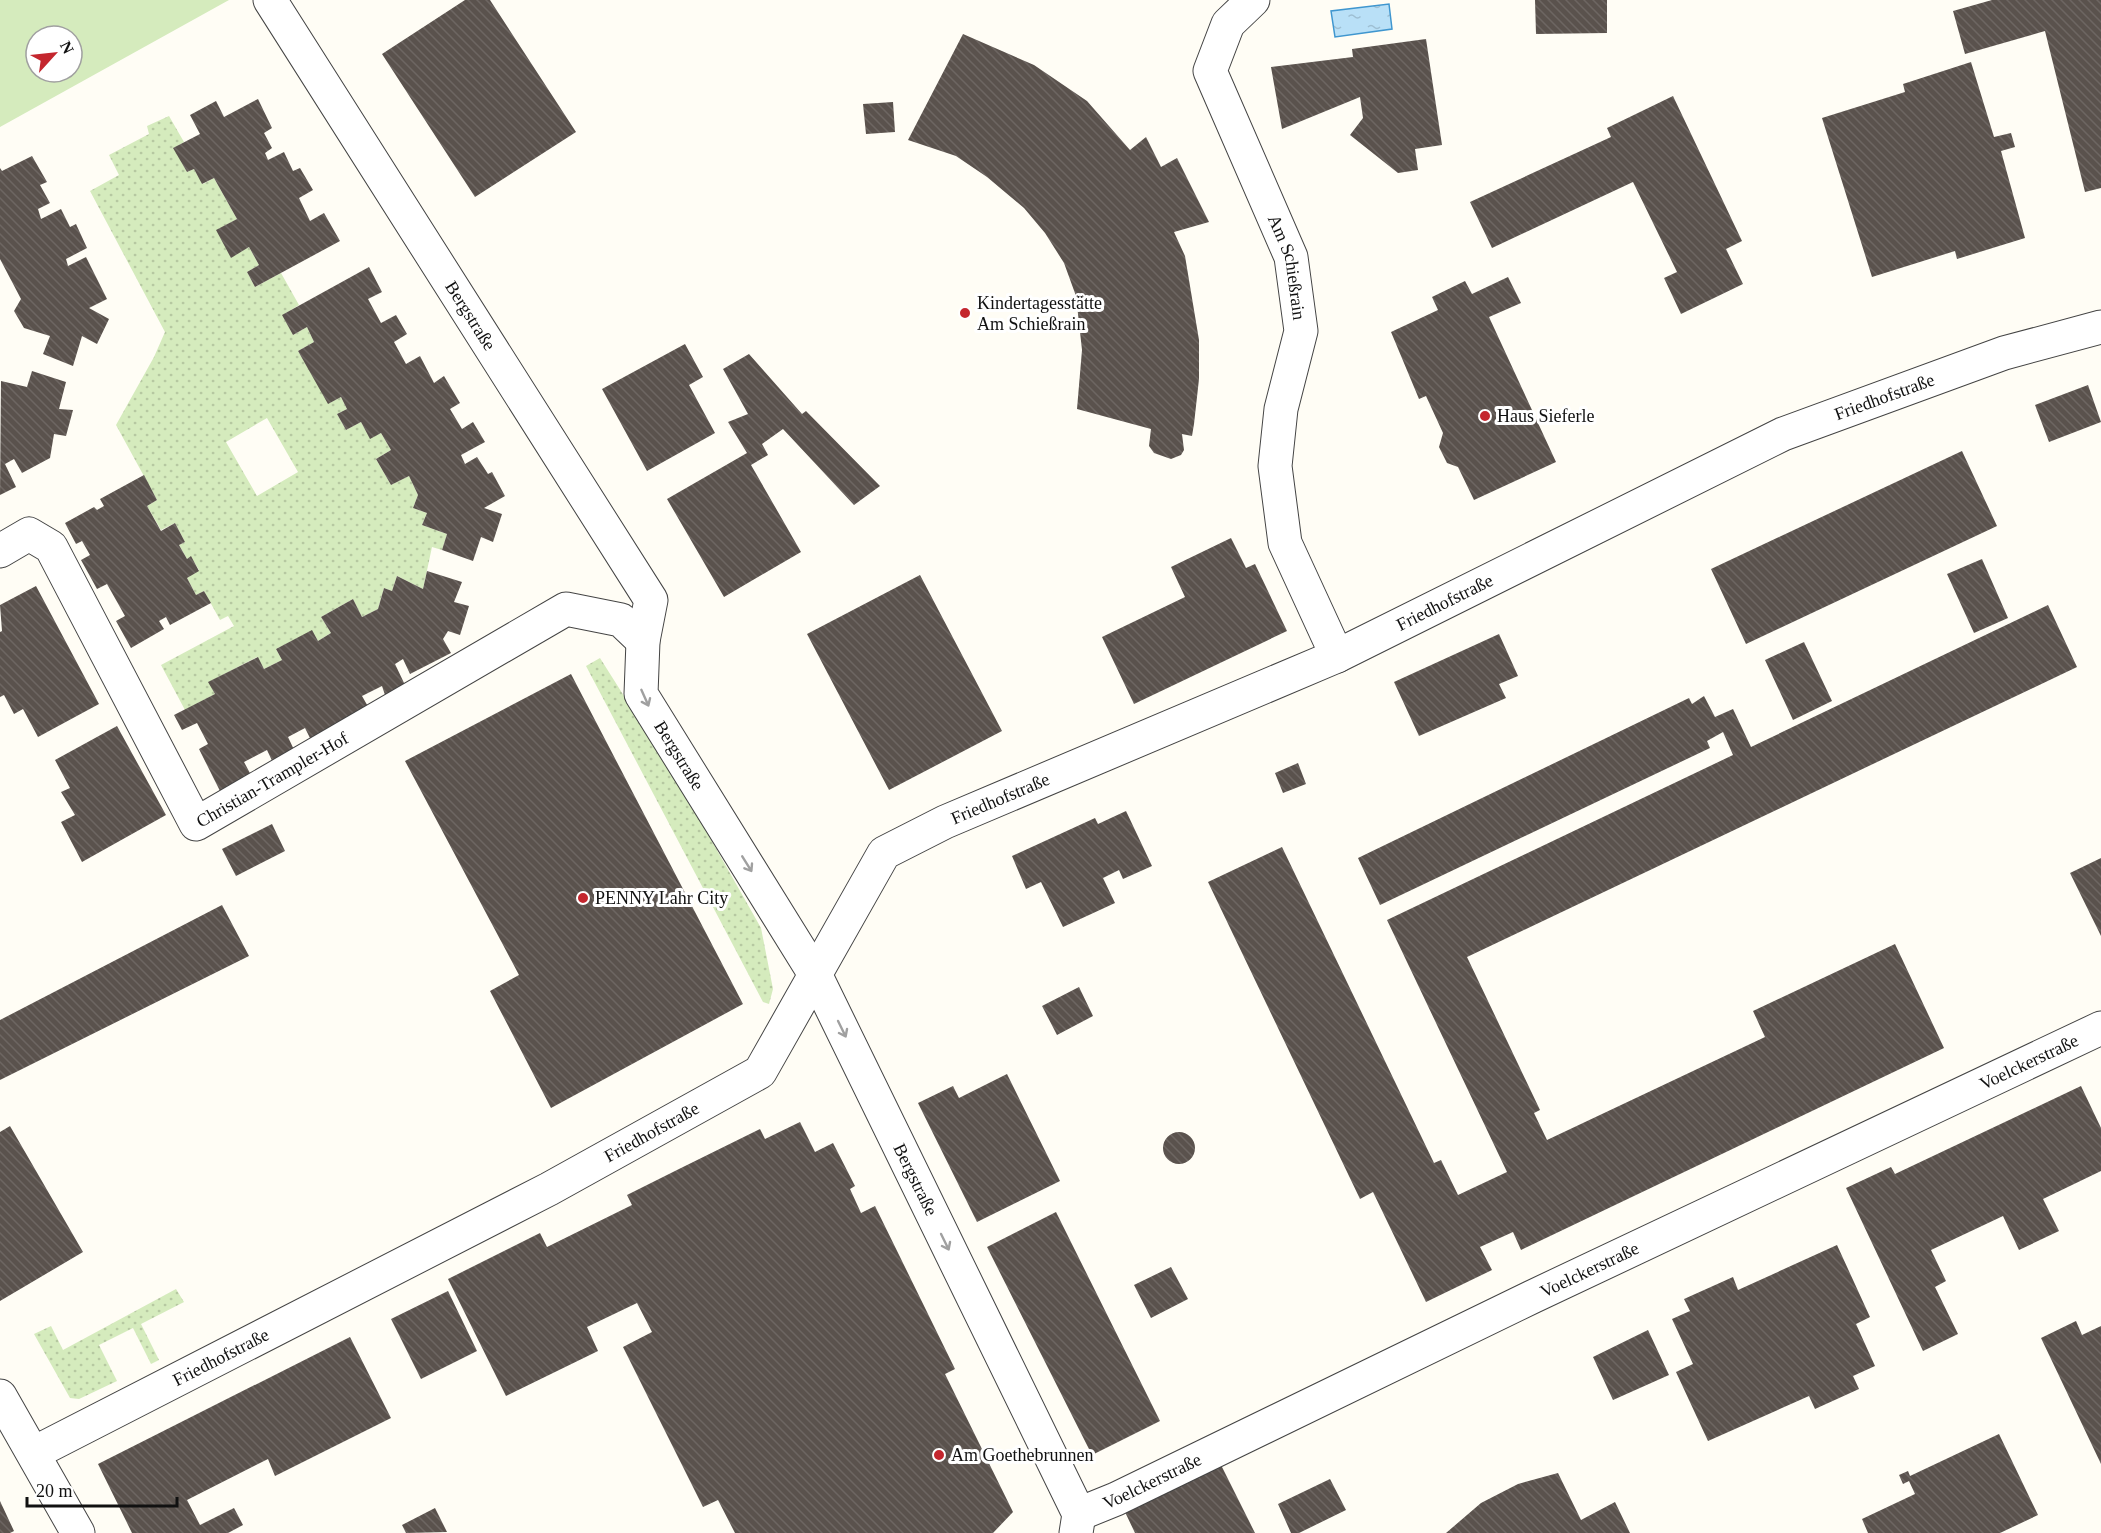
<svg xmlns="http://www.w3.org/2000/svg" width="2101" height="1533" font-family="Georgia,serif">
	<defs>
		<pattern id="grass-dots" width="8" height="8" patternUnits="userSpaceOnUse" patternTransform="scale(1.5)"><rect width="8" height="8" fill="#d5ebbd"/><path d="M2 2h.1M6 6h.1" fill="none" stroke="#b6c8a1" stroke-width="1.8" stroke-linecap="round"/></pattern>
		<pattern id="water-ripples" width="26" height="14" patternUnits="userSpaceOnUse" patternTransform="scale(1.5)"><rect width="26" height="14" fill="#b9e0f7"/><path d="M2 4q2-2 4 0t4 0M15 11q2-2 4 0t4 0" fill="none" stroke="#9ebfd3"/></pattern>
		<pattern id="building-back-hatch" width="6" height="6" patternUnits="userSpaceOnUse" patternTransform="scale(1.5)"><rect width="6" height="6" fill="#5a524d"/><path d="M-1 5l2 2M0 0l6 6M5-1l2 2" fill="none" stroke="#6d6662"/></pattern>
	</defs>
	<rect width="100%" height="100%" fill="#fffdf5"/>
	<path fill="url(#grass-dots)" fill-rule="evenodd" d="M169 116 184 142 174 148 187 172 194 169 203 184 214 178 237 219 217 230 231 257 249 247 259 265 247 272 255 287 281 273 299 305 283 315 293 335 307 327 314 342 298 351 329 403 341 397 347 409 337 414 346 430 361 422 370 438 381 433 391 450 376 459 391 485 409 476 418 495 413 508 427 513 422 525 447 534 442 550 432 547 423 589 397 576 392 591 384 588 378 609 362 617 353 599 321 617 331 633 318 641 312 631 276 649 282 660 264 669 257 657 209 682 215 694 185 710 161 665 234 626 228 616 220 620 204 591 196 595 187 578 199 570 191 557 187 559 179 545 185 542 175 523 161 530 147 506 157 500 116 425 154 357 165 332 90 191 119 175 109 155 149 134 147 126ZM267 418 298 472 257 496 226 442Z
		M600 658 679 783 761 928 773 989 769 1004 763 1002 586 666Z
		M176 1289 184 1302 141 1324 159 1360 151 1364 133 1328 99 1345 117 1381 79 1399 70 1398 34 1334 51 1326 63 1350Z"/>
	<path fill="#d5ebbd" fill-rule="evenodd" d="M0 0H229L0 127ZM36 36H72V72H36Z"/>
	<path fill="url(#water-ripples)" stroke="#3f96cf" stroke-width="1.5" d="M1389 4 1392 29 1335 37 1331 11Z"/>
	<path fill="url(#building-back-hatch)" d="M465 0H490L576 132 475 197 382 54Z
		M1535 0H1607V33L1536 34Z
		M1992 0H2101V188L2085 192 2045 31 1965 54 1953 11Z
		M963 34 1034 65 1087 101 1130 150 1146 137 1161 167 1177 158 1209 222 1174 232 1185 256 1199 340V379L1194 424 1192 436 1182 434 1184 450 1181 455 1171 459 1154 453 1149 446 1151 429 1077 409 1082 350 1076 296 1064 263 1045 233 1024 208 987 177 956 156 908 140Z
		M1426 39 1442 145 1415 149 1418 170 1398 173 1350 135 1363 118 1360 97 1282 129 1271 67 1353 57 1352 49Z
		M1971 62 1994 137 2011 133 2015 147 2001 151 2025 238 1957 259 1955 251 1872 277 1822 118 1905 92 1903 84Z
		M1673 96 1742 241 1726 249 1743 284 1681 314 1664 278 1677 272 1633 182 1492 248 1470 202 1611 137 1607 128Z
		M258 99 272 128 264 133 272 148 265 153 268 160 284 152 293 171 300 168 313 190 299 198 310 221 324 213 340 241 255 287 247 272 259 265 249 247 231 258 216 230 237 219 214 178 202 184 194 169 187 172 173 148 200 134 190 115 216 101 224 117Z
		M893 102 895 132 866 134 863 104Z
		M32 156 47 182 40 185 50 203 38 209 41 219 61 209 70 227 76 224 87 248 66 259 68 266 86 257 107 299 89 308 109 319 97 344 82 336 73 366 43 354 50 336 24 328 14 311 21 299 0 259V168L2 171Z
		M369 267 382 292 368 299 381 323 396 315 407 334 394 342 406 364 420 356 434 383 444 376 460 403 450 409 462 429 473 422 485 442 461 455 465 464 477 457 488 474 492 472 505 496 484 508 502 514 493 542 481 537 473 561 442 550 447 534 422 525 427 513 413 508 418 495 409 476 391 485 376 459 391 450 381 433 370 439 361 422 346 430 337 414 347 409 341 397 328 404 298 351 314 342 307 327 293 335 282 315Z
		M1508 277 1521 303 1489 317 1556 462 1474 500 1458 467 1447 463 1439 447 1443 433 1426 396 1419 399 1391 332 1438 310 1432 297 1465 281 1472 294Z
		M685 344 703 377 689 385 715 433 647 471 602 389Z
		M749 354 802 414 806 411 880 486 854 505 783 429 762 444 768 455 751 465 801 552 724 597 667 499 747 453 728 422 748 414 723 369Z
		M32 371 66 382 59 409 73 410 66 436 54 434 50 458 22 473 14 459 5 464 16 487 0 495 1 381 27 387Z
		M2088 385 2101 422 2049 442 2035 405Z
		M1962 451 1997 526 1746 644 1711 569Z
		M144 475 157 500 147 506 161 531 175 523 185 542 179 545 187 559 191 556 199 571 187 578 196 595 204 591 211 603 170 625 166 617 159 621 164 629 131 648 116 621 125 616 107 584 97 589 81 560 90 555 82 541 76 544 65 523 94 507 97 510 104 506 100 499Z
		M1231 538 1246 568 1255 564 1287 631 1134 704 1102 637 1185 597 1171 567Z
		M1982 559 2008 618 1974 633 1947 574Z
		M427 571 462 582 454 602 469 606 460 635 448 631 443 639 451 653 410 674 403 659 395 664 405 685 385 695 382 686 362 696 370 710 312 742 305 728 288 737 296 754 274 765 267 750 244 762 251 775 220 791 199 749 208 744 197 723 182 730 174 715 215 694 208 682 258 657 264 669 282 660 276 649 312 630 318 641 331 633 321 617 353 599 362 617 378 609 384 588 392 591 397 576 423 589Z
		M920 575 1002 731 889 790 807 634Z
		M36 586 99 704 38 737 23 709 14 714 4 695 0 697V632L2 631 0 605Z
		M2048 605 2077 667 1467 957 1540 1110 1534 1113 1547 1140 1765 1037 1753 1011 1895 944 1944 1048 1521 1250 1513 1232 1480 1247 1492 1270 1426 1302 1373 1192 1360 1199 1208 882 1282 847 1434 1163 1441 1160 1458 1195 1507 1172 1387 920 1733 755 1723 732 1707 741 1710 748 1380 905 1358 858 1689 698 1692 704 1704 696 1715 717 1733 709 1751 747Z
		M1499 634 1518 676 1499 684 1506 698 1419 736 1394 682Z
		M1804 642 1832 701 1793 720 1765 660Z
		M571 674 743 1004 551 1108 490 991 519 975 405 761Z
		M117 726 166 815 82 862 61 822 75 815 61 792 70 788 55 760Z
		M1298 763 1306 784 1283 793 1275 773Z
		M1126 811 1152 866 1123 879 1119 870 1103 878 1115 903 1063 927 1041 882 1026 889 1012 856 1095 818 1098 824Z
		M272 824 285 851 236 876 222 849Z
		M2101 858V936L2070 873Z
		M222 905 249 956 0 1080V1020Z
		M1079 987 1093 1016 1057 1035 1042 1006Z
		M1007 1074 1060 1181 977 1222 918 1103 953 1086 959 1098Z
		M2081 1086 2101 1128V1171L2043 1199 2059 1231 2019 1250 2003 1216 1931 1250 1946 1281 1935 1287 1958 1334 1923 1351 1846 1188 1891 1167 1895 1174Z
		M800 1122 815 1152 833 1143 855 1186 850 1189 861 1213 875 1206 955 1369 945 1374 1013 1512 993 1533H735L718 1500 703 1507 623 1347 652 1332 637 1303 587 1327 598 1351 506 1396 448 1279 540 1233 547 1247 632 1205 627 1195 681 1168 760 1129 765 1139Z
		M10 1126 83 1252 0 1301V1132Z
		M1163 1148a16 16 0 1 1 32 0a16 16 0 1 1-32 0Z
		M1056 1212 1160 1421 1092 1455 987 1247Z
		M1837 1245 1870 1317 1856 1324 1875 1366 1853 1376 1859 1389 1815 1409 1809 1396 1708 1441 1676 1372 1693 1364 1672 1319 1690 1311 1684 1299 1733 1277 1738 1290Z
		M1171 1267 1188 1299 1151 1318 1134 1285Z
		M448 1291 477 1351 421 1379 391 1319Z
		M2076 1321 2082 1335 2101 1326V1464L2041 1338Z
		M1648 1330 1669 1375 1613 1400 1593 1357Z
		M350 1337 391 1418 275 1476 268 1459 187 1500 200 1525 234 1508 243 1525 228 1533H132L98 1464Z
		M1999 1434 2038 1515 2000 1533H1868L1862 1519 1915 1494 1909 1481 1903 1484 1899 1475 1908 1471 1910 1476Z
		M1220 1463 1255 1533H1135L1125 1512Z
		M1558 1473 1581 1520 1615 1502 1630 1533H1446L1481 1503 1518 1484Z
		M1330 1479 1346 1510 1299 1533H1291L1278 1504Z
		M0 1501 14 1531 10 1533H0Z
		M435 1508 447 1532 406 1533 402 1525Z"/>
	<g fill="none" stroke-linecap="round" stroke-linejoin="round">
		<defs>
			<g id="minor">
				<path id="s1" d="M270 0 651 600 643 641 641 694 816 976 1079 1514 1076 1533"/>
				<path id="s2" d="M1253 0 1228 24 1210 71 1291 257 1301 331 1281 409 1275 466 1285 543 1337 656"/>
				<path id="s3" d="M0 551 29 534 51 547 196 824 566 609 621 620 643 641"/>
				<path id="s4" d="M34 1453 549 1189 760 1072 884 853 945 822 1337 656 1783 434 2004 353 2101 327"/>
				<path id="s5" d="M1079 1514 1116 1499 1532 1297 2101 1028"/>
			</g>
			<path id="tertiary" d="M0 1396 78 1533"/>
		</defs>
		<use href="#minor" stroke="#444" stroke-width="35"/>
		<use href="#tertiary" stroke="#444" stroke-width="35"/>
		<use href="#minor" stroke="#fff" stroke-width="33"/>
		<use href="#tertiary" stroke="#fff" stroke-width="33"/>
	</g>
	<defs><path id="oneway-shaft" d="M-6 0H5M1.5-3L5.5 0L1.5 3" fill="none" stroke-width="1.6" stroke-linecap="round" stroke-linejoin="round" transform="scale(1.5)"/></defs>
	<g stroke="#a0a0a0">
		<use href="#oneway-shaft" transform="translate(645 698) rotate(66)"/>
		<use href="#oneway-shaft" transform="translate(747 864) rotate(58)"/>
		<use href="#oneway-shaft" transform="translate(842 1029) rotate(64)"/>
		<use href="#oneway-shaft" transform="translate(945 1242) rotate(64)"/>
	</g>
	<g fill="#c4262e" stroke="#fff" stroke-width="2">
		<circle cx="965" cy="313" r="6"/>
		<circle cx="1485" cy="416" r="6"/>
		<circle cx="583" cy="898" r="6"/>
		<circle cx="939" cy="1455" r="6"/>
	</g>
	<g text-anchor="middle" stroke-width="6" stroke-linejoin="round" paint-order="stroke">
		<g font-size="18" fill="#111" stroke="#fff">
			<text dy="6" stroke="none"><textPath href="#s2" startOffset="297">Am Schießrain</textPath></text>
			<text dy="6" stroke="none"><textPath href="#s1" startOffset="374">Bergstraße</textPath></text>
			<text dy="6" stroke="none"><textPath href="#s4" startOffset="2172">Friedhofstraße</textPath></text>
			<text dy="6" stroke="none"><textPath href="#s4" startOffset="1686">Friedhofstraße</textPath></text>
			<text dy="6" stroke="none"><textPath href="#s1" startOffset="878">Bergstraße</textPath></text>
			<text dy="6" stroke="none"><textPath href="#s3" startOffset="460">Christian-Trampler-Hof</textPath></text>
			<text dy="6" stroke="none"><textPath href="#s4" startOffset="1200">Friedhofstraße</textPath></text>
			<text dy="6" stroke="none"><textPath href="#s5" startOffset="1052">Voelckerstraße</textPath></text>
			<text dy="6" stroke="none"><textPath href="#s4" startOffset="696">Friedhofstraße</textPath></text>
			<text dy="6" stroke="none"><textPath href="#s1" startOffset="1364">Bergstraße</textPath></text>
			<text dy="6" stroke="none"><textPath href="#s5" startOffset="566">Voelckerstraße</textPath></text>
			<text dy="6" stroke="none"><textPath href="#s4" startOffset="210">Friedhofstraße</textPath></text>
			<text dy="6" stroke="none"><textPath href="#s5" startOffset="80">Voelckerstraße</textPath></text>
		</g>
		<g font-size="18" fill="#111" stroke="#fff" text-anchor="start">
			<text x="977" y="309">Kindertagesstätte<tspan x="977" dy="21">Am Schießrain</tspan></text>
			<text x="1497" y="422">Haus Sieferle</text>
			<text x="595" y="904">PENNY Lahr City</text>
			<text x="951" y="1461">Am Goethebrunnen</text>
		</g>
	</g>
	<g transform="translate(54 54) rotate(63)"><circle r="28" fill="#ffffff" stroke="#a0a0a0" stroke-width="1.5"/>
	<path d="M0-4.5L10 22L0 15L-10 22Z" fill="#c4262e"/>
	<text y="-9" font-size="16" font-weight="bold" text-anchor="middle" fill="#111111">N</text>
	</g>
	<path d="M27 1497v9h150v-9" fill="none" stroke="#111111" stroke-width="3"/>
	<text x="36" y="1497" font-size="18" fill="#111111" stroke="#ffffff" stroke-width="4.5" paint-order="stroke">20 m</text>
</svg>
